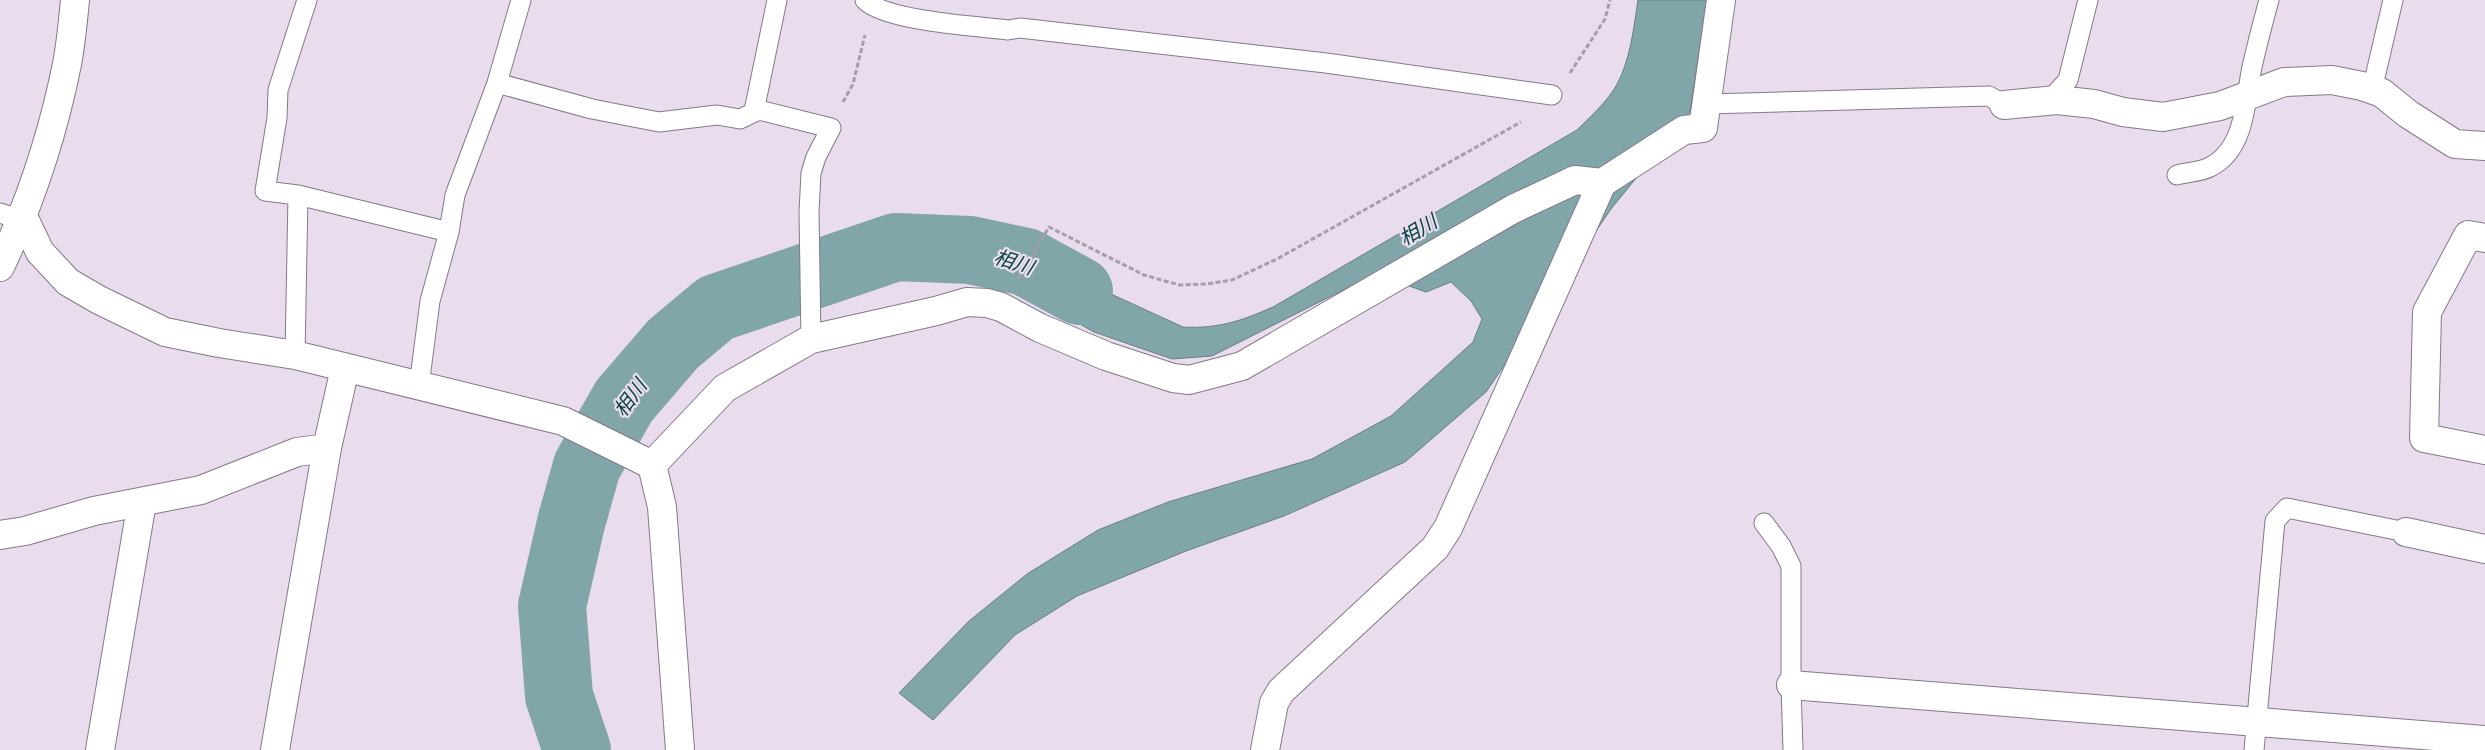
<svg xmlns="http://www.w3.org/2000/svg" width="2485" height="750" font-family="Signika,'Noto Sans JP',sans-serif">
	<rect width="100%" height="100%" fill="#e9dced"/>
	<path fill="#81a6a9" stroke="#688084" d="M1638 0H1707L1690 112 1611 209 1486 392 1405 462 1284 516 1186 551 1077 596 1015 635 933 720 899 693 969 621 1027 574 1098 530 1168 502 1312 459 1391 416 1473 342 1482 319 1471 301 1451 282 1426 292 1375 274 1212 356 1172 359 1094 332 987 272 842 252 1026 255 1183 327C1218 329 1241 321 1273 307L1577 130C1591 116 1606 103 1616 86 1630 62 1634 27 1638 0Z"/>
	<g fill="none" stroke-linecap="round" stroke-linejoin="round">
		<path stroke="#81a6a9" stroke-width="68" d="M577 750 559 696 552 606 571 523 587 466 624 401 673 344 716 308 896 247 970 250 1026 262 1079 291"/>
		<defs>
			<path id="lane" d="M307 0 278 90 277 118 265 191 298 195 449 232
				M865 0C885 21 976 26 1008 30L1020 28 1326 63 1552 95
				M497 83 592 109 659 122 717 115 740 119 759 110 831 128 816 157 811 173 809 212 811 339
				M2372 90 2393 0
				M2049 101 2068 80 2088 0
				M1707 104 1989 96 2004 105
				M754 111 777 0
				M2177 175C2187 172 2201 172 2210 167 2246 149 2245 100 2252 67 2257 45 2263 22 2269 0
				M0 213 20 220
				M295 355 298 195
				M419 386 430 301 449 232 455 195 497 83 521 0
				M1764 523 1781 546 1791 566V685L1793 750
				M2254 750 2275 521 2287 508 2406 532"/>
			<path id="street" d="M2004 105 2057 100 2094 104 2123 112 2163 117 2220 106 2284 82 2332 80 2362 86 2382 93 2408 114 2455 144 2485 146
				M22 214 40 252 68 282 99 300 165 332 219 343 295 355 563 421 652 465
				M2485 238 2468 235 2427 312 2424 438 2485 450
				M0 267C30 203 53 134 67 64 71 43 73 21 75 0
				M652 465 725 388 811 339 936 311 967 302 987 303 1001 307 1040 328 1106 356 1173 378 1189 380 1242 366 1513 209 1575 180 1602 183
				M652 465 662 507 680 750
				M2406 532 2485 549
				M0 535 25 531 94 511 201 490 297 452 327 448
				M1791 685 2485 740
				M100 750 142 502
				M275 750 327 448 345 368
				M1265 750 1274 703 1281 691 1435 548 1448 528 1602 183 1684 130 1703 128 1721 0"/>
		</defs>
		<use href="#lane" stroke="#857989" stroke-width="21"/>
		<use href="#street" stroke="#857989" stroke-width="30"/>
		<path stroke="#a79daa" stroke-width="3" stroke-dasharray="5 2.5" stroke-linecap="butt" d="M1570 73 1605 19 1610 0
			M843 102 853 84 865 35
			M1018 279 1049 227 1144 275 1165 281 1180 285 1206 284 1232 280 1277 259 1521 122"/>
		<use href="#lane" stroke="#fff" stroke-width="19"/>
		<use href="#street" stroke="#fff" stroke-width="28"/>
	</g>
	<g text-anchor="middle" stroke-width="4.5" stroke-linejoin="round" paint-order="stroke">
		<g font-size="20" font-style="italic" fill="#064347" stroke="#e9dced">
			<text transform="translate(1418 230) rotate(-31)" y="7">相川</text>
			<text transform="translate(1014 262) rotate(18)" y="7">相川</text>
			<text transform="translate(630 398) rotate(-54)" y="7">相川</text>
		</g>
	</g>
</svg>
